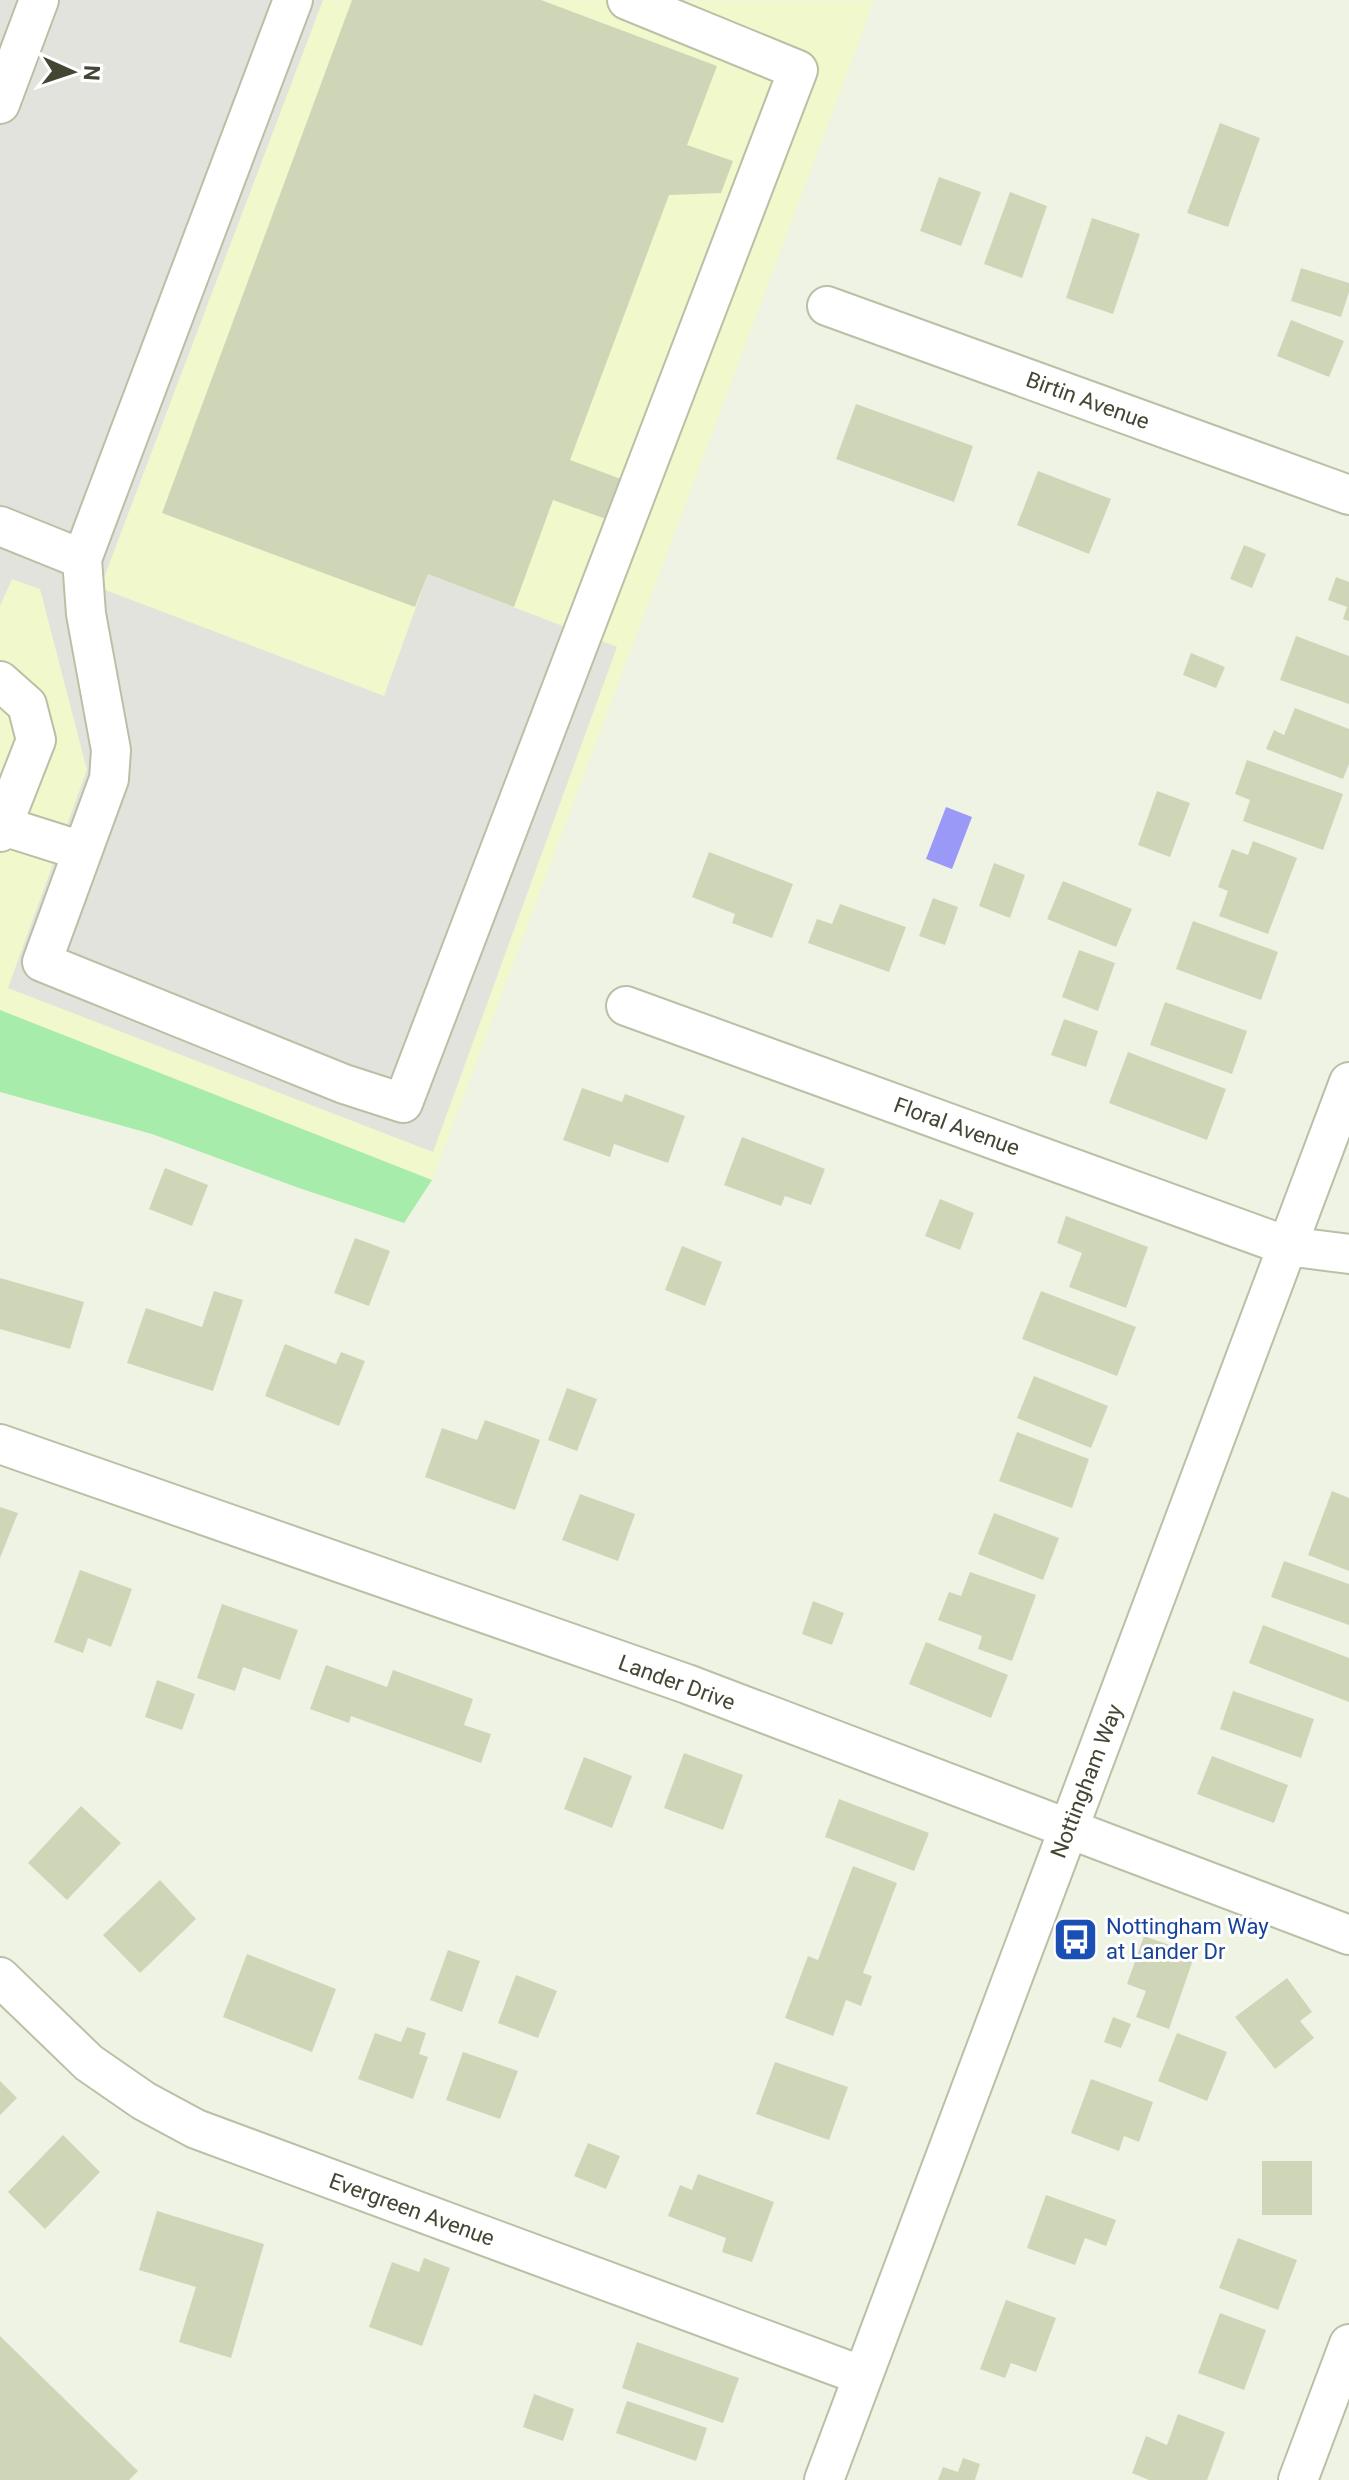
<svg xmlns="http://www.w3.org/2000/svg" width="1349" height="2480" font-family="Roboto,sans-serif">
	<rect width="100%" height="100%" fill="#eff3e3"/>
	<path fill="#f0f8cc" d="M0 0 874 1 432 1180 0 1010Z"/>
	<path fill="#a8ecac" d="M0 1010 432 1180 404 1223 299 1188 152 1134 0 1092Z"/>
	<path fill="#e2e3dc" d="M0 0H323L100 588 384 696 428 574 617 647 433 1152 8 988 87 770 40 589 12 579 0 606Z"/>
	<path fill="#9b99f7" d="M946 807 972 817 952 869 926 859Z"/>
	<path fill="#cfd6b8" d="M352 0H541L717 66 687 145 733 161 721 193 669 195 570 460 621 479 606 519 553 500 514 607 428 574 415 607 162 513Z
		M1220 123 1260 138 1228 227 1187 213Z
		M939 177 981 192 961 246 920 231Z
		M1010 192 1047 206 1022 278 984 264Z
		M1092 218 1140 234 1113 314 1066 298Z
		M1301 268 1349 283V292L1341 317 1291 301Z
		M1291 320 1344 341 1329 377 1277 356Z
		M856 404 973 446 954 502 836 459Z
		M1038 471 1111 499 1089 554 1017 525Z
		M1244 545 1266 554 1252 588 1230 579Z
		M1336 577 1349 582V621L1343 619 1347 607 1328 600Z
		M1296 636 1349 656V704L1280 680Z
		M1191 653 1225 667 1216 688 1183 675Z
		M1295 708 1349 729V764L1343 779 1266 749 1274 730 1284 735Z
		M1247 760 1343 794 1323 850 1243 821 1250 800 1235 794Z
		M1157 791 1190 803 1170 857 1138 845Z
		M1253 841 1297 858 1268 934 1219 916 1228 891 1218 887 1232 849 1248 855Z
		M709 852 793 884 772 938 732 923 735 914 692 897Z
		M994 863 1025 875 1010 918 979 906Z
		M1063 881 1132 909 1116 947 1047 919Z
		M933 898 958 907 945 945 919 936Z
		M840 904 906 927 889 972 808 943 817 919 832 924Z
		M1193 921 1278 952 1261 1000 1176 969Z
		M1079 950 1115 963 1098 1011 1062 997Z
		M1165 1002 1247 1031 1232 1074 1150 1045Z
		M1064 1019 1098 1031 1086 1067 1051 1055Z
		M1128 1052 1226 1089 1207 1140 1109 1103Z
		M582 1088 622 1102 625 1094 685 1116 668 1163 614 1144 610 1157 563 1140Z
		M742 1137 825 1169 811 1205 785 1196 781 1206 724 1185Z
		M165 1168 208 1185 192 1226 149 1209Z
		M940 1199 974 1213 960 1250 925 1236Z
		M1066 1216 1148 1247 1126 1308 1069 1287 1082 1253 1057 1243Z
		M355 1238 390 1251 369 1306 334 1293Z
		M682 1246 722 1262 705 1306 665 1290Z
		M0 1278 84 1302 70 1349 0 1329Z
		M214 1291 243 1300 213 1391 127 1363 146 1308 202 1327Z
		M1041 1291 1136 1327 1117 1376 1022 1339Z
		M285 1344 336 1364 341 1352 365 1361 339 1426 265 1396Z
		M1034 1376 1108 1406 1091 1448 1017 1418Z
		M567 1388 597 1399 577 1451 548 1440Z
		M485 1420 540 1440 515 1510 425 1477 442 1428 477 1440Z
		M1017 1432 1089 1459 1072 1508 999 1481Z
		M1332 1491 1349 1498V1571L1308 1555Z
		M580 1494 635 1514 618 1561 562 1540Z
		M0 1507 18 1513 0 1558Z
		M994 1513 1059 1538 1043 1580 978 1554Z
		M1284 1561 1349 1584V1625L1271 1597Z
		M80 1570 132 1589 111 1647 88 1638 83 1653 54 1642Z
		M970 1572 1036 1595 1012 1661 978 1649 982 1636 938 1620 949 1592 961 1596Z
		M813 1601 844 1613 832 1645 802 1634Z
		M222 1604 298 1630 280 1680 243 1667 235 1691 197 1678Z
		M1263 1625 1349 1658V1702L1249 1663Z
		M926 1642 1008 1675 991 1718 909 1684Z
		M326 1665 387 1687 393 1670 473 1699 464 1725 491 1734 481 1763 351 1716 349 1723 310 1709Z
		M157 1680 195 1694 182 1730 145 1717Z
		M1233 1691 1314 1719 1301 1758 1220 1729Z
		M684 1753 743 1775 723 1830 664 1808Z
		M1212 1756 1288 1785 1274 1823 1197 1794Z
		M584 1757 632 1776 612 1828 564 1809Z
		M839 1799 929 1833 914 1871 825 1837Z
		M81 1806 121 1843 67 1900 28 1863Z
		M853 1866 897 1883 863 1973 872 1976 861 2006 846 2000 833 2036 785 2018 808 1956 818 1960Z
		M160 1880 196 1919 140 1973 103 1935Z
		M1144 1936 1195 1954 1169 2029 1136 2017 1146 1991 1127 1984Z
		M448 1950 480 1961 462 2012 430 2000Z
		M247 1954 336 1989 312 2052 223 2017Z
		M516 1975 557 1991 538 2038 498 2023Z
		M1287 1978 1312 2012 1300 2021 1314 2038 1275 2069 1235 2017Z
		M1113 2017 1131 2024 1121 2048 1104 2042Z
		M407 2027 426 2033 419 2054 428 2057 413 2099 358 2079 375 2033 401 2042Z
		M1177 2033 1227 2052 1207 2101 1158 2081Z
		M463 2052 518 2071 500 2119 446 2100Z
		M775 2062 848 2087 829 2140 756 2114Z
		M1091 2079 1153 2102 1139 2142 1124 2136 1119 2151 1071 2133Z
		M0 2081 17 2098 0 2115Z
		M63 2135 100 2172 45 2229 8 2192Z
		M588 2143 620 2156 606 2189 574 2176Z
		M1262 2161H1312V2215H1262Z
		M698 2174 774 2202 752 2262 722 2252 726 2238 668 2216 680 2185 692 2190Z
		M1046 2195 1116 2220 1106 2246 1085 2238 1075 2265 1027 2248Z
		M157 2211 264 2244 231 2358 179 2342 196 2287 139 2270Z
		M1238 2238 1297 2260 1278 2310 1219 2288Z
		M424 2258 450 2268 422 2346 369 2327 392 2262 419 2272Z
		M1006 2300 1056 2318 1036 2372 1011 2363 1005 2378 980 2369Z
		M1220 2313 1266 2330 1244 2390 1198 2373Z
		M0 2336 138 2471 129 2480H0Z
		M637 2342 739 2378 723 2423 622 2388Z
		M534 2394 574 2409 563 2441 523 2427Z
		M627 2401 707 2428 696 2461 616 2433Z
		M1178 2414 1225 2432 1207 2480H1149L1132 2473 1146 2436 1167 2445Z
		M963 2458 980 2464 975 2480H938L943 2467 958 2472Z"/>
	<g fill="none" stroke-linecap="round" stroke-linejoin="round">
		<defs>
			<path id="minor" d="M293 0 82 559 86 614 111 750 109 779 42 962 344 1084 403 1103 798 70 627 0
				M0 104 39 0
				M827 306 1349 495
				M0 526 82 559
				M0 681 27 705 36 740 0 832
				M0 825 82 851
				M626 1006 1287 1246 1349 1254
				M0 1444 687 1684 1349 1935
				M0 1977 89 2063 144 2101 196 2129 863 2376
				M824 2480 1349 1082
				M1298 2480 1349 2344"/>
		</defs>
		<use href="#minor" stroke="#b8c0a5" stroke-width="42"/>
		<use href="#minor" stroke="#fff" stroke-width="38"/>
	</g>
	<defs>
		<symbol id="bus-square" viewBox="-11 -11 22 22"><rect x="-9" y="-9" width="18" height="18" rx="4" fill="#1a4fb4" stroke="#fff"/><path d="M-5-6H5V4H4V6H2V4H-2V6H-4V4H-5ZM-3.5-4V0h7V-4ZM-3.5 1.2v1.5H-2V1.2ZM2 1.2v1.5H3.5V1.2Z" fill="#fff"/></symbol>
	</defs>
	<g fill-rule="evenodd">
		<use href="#bus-square" x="1050" y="1914" width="51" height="51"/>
	</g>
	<g text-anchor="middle" stroke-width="6" stroke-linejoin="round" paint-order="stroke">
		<g font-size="22" fill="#424633" stroke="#fff">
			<text transform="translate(1088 400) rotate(20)" y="8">Birtin Avenue</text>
			<text transform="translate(957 1126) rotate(20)" y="8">Floral Avenue</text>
			<text transform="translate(677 1682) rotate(20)" y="8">Lander Drive</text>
			<text transform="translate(1086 1781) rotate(-69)" y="8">Nottingham Way</text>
			<text transform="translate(412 2209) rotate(20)" y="8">Evergreen Avenue</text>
		</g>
		<g font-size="22" fill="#164399" stroke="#fff" text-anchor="start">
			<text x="1106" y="1934">Nottingham Way<tspan x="1106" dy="25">at Lander Dr</tspan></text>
		</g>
	</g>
	<g transform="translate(72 72) rotate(93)" stroke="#ffffff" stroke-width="6" paint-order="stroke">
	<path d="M0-6L14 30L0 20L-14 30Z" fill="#424633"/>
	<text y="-12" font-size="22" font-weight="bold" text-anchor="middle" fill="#424633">N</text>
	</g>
</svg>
